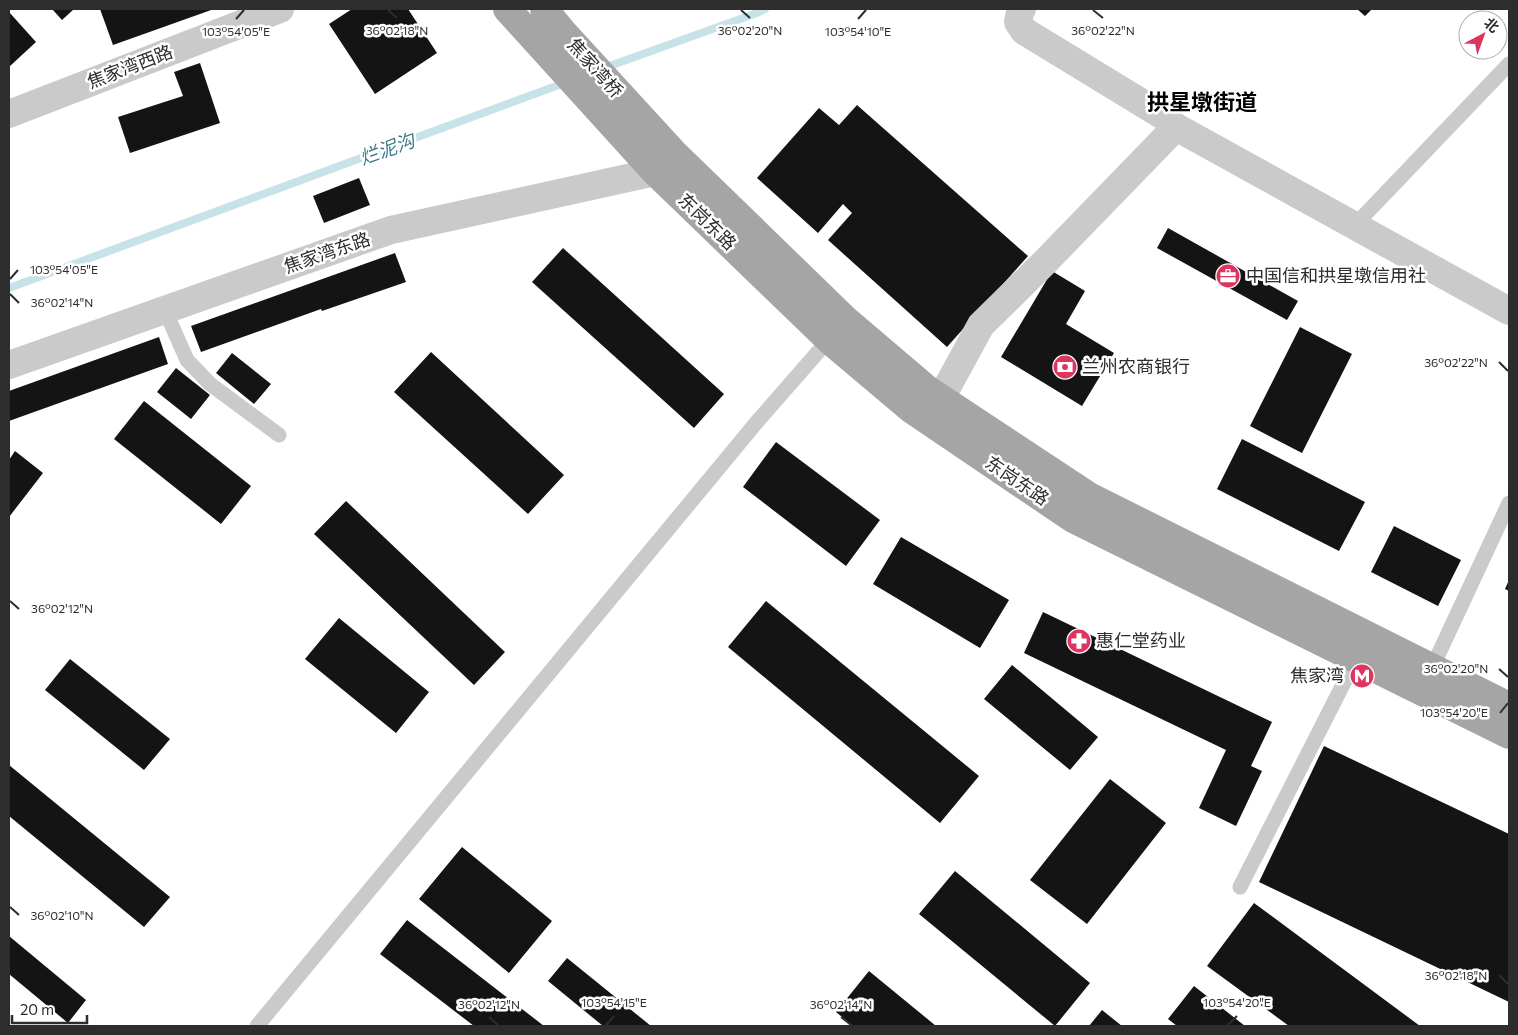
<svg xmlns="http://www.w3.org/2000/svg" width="1518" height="1035" font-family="Commissioner,'Noto Sans SC',sans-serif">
	<rect width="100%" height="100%" fill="#fff"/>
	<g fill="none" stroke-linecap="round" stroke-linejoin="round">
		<path stroke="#c7e2e9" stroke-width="8" d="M604 68 757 13 765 9
			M9 288 567 82"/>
	</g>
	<path fill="#141414" d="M52 9H74L62 20Z
		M100 9H214L113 45Z
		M352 9H408L437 53 375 94 329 24Z
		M1357 9H1372L1365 16Z
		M9 12 36 42 9 67Z
		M200 63 220 123 130 153 118 117 183 96 174 72Z
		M857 105 1028 256 947 347 828 240 852 213 843 204 818 233 757 178 819 108 839 125Z
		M359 178 370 205 324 223 313 196Z
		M1168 228 1298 301 1287 320 1157 248Z
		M563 248 724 394 694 428 532 282Z
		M395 253 406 282 322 311 321 309 201 352 191 326Z
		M1052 271 1085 291 1066 324 1114 353 1082 406 1001 357Z
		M1300 327 1352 354 1302 453 1250 426Z
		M159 337 168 364 9 421V391Z
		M431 352 564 475 528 514 394 392Z
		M232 353 271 384 254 404 216 373Z
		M176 368 210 395 191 419 157 392Z
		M144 401 251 486 221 524 114 439Z
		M1242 439 1365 502 1339 551 1217 489Z
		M776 442 880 520 846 566 743 487Z
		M15 451 43 473 9 517V460Z
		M346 501 505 652 474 685 314 534Z
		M1394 526 1461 560 1438 606 1371 572Z
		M901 537 1009 600 980 648 873 584Z
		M1509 580V591L1505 589Z
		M766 601 979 776 940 823 728 647Z
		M1043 612 1272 722 1251 766 1262 771 1236 826 1199 808 1226 750 1024 653Z
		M339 618 429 692 396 733 305 659Z
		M70 659 170 739 144 770 45 690Z
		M1012 665 1098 737 1070 770 984 699Z
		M1324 746 1509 834V1002L1259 882Z
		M9 765 170 897 144 927 9 816Z
		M1110 779 1166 823 1087 924 1030 880Z
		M462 847 552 921 509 973 419 899Z
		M955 871 1090 983 1055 1026 919 914Z
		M1254 903 1420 1026H1289L1207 966Z
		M407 920 544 1026H474L380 954Z
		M9 936 86 1000 68 1023 9 974Z
		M567 958 651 1026H603L548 981Z
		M869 971 936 1026H853L836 1012Z
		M1194 986 1245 1026H1177L1168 1019Z
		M1102 1010 1122 1026H1089Z"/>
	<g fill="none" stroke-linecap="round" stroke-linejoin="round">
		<path stroke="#cacaca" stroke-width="15" d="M1355 225 1509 64
			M165 310 187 360 210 384 279 435
			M1432 668 1509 503
			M1240 887 1356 659
			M257 1026 756 423 832 336"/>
		<path stroke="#cacaca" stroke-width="28" d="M1022 9 1020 12 1018 22 1024 31 1165 117 1176 127 1509 311
			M9 114 280 9
			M9 365 391 230 655 172
			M927 419 941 398 981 325 1046 261 1176 127"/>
		<path stroke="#a5a5a5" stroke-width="28" d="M507 9 655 172 829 340 912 410 1073 519 1509 735
			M544 9 563 32 674 153 846 320 927 389 1089 496 1509 706"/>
	</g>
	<path fill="none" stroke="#2d2d2d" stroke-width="2" d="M388 10 397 18M741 10 750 18M1093 10 1103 18M236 19 244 10M858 19 866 10M10 279 18 270M10 294 19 303M1499 362 1508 371M10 601 19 609M1499 669 1508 677M1500 713 1508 703M10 907 19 915M1499 975 1508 984M489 1017 498 1025M841 1017 851 1025M606 1025 614 1016M1228 1025 1237 1016"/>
	<defs>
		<symbol id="office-disc" viewBox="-11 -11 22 22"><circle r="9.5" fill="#dd355f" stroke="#fff"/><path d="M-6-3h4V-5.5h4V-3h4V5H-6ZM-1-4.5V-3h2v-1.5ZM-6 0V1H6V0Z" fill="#fff"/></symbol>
		<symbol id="bank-disc" viewBox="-11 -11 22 22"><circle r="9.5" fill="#dd355f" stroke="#fff"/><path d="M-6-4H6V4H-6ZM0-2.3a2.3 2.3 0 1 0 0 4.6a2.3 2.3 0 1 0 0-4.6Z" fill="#fff"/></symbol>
		<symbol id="pharmacy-disc" viewBox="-11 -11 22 22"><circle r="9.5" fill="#dd355f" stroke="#fff"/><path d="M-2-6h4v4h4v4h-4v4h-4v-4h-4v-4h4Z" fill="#fff"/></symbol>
		<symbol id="metro-disc" viewBox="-11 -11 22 22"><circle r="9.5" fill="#dd355f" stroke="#fff"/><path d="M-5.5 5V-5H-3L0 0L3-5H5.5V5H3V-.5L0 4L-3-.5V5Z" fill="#fff"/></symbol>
	</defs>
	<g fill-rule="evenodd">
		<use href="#office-disc" x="1214" y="262" width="28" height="28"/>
		<use href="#bank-disc" x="1051" y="353" width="28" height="28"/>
		<use href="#pharmacy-disc" x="1065" y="627" width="28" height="28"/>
		<use href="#metro-disc" x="1348" y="662" width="28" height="28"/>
	</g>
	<g text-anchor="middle" stroke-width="5" stroke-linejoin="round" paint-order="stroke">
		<g font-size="18" fill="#2d2d2d" stroke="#fff">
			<text transform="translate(130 67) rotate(-21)" y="6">焦家湾西路</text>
			<text transform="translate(595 68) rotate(48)" y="6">焦家湾桥</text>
			<text transform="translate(707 222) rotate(44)" y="6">东岗东路</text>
			<text transform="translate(327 253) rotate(-19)" y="6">焦家湾东路</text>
			<text transform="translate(1017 481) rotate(34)" y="6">东岗东路</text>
		</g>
		<g font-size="18" fill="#2d2d2d" stroke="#fff" text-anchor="start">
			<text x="1246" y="282">中国信和拱星墩信用社</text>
			<text x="1082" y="373">兰州农商银行</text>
			<text x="1096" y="647">惠仁堂药业</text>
			<text x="1344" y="682" text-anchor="end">焦家湾</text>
		</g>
		<g font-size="19" font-style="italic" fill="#3f7b8b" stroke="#fff">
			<text transform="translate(387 149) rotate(-20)" y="7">烂泥沟</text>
		</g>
		<g font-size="22" font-weight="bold" fill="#000" stroke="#fff">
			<text x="1202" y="110">拱星墩街道</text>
		</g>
	</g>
	<g font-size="12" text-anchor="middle" fill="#2d2d2d" stroke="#fff" stroke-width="5" stroke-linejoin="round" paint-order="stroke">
		<text x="397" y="35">36°02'18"N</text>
		<text x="750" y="35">36°02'20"N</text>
		<text x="1103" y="35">36°02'22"N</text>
		<text x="236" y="36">103°54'05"E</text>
		<text x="858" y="36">103°54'10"E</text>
		<text x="64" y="274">103°54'05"E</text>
		<text x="62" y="307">36°02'14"N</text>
		<text x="1456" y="367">36°02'22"N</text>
		<text x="62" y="613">36°02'12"N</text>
		<text x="1456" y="673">36°02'20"N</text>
		<text x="1454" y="717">103°54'20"E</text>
		<text x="62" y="920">36°02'10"N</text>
		<text x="1456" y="980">36°02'18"N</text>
		<text x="614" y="1007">103°54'15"E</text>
		<text x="1237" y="1007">103°54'20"E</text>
		<text x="489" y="1009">36°02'12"N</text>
		<text x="841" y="1009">36°02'14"N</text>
	</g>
	<rect width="1518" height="1035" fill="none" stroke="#2d2d2d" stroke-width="20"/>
	<g transform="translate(1483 35) rotate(41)"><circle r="24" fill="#ffffff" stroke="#ababab"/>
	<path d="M0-4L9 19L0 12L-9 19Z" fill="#dd355f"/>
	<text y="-8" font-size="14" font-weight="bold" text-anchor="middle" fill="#2d2d2d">北</text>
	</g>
	<path d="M12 1015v8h75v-8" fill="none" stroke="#2d2d2d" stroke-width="2.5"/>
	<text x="20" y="1015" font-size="15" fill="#2d2d2d" stroke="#ffffff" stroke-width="4" paint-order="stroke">20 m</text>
</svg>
